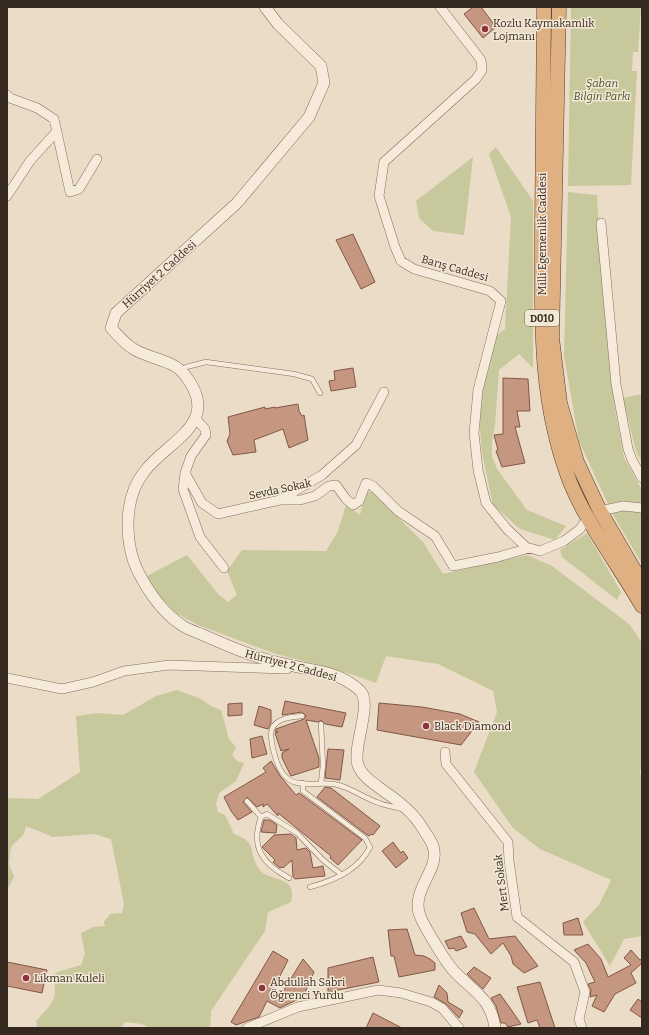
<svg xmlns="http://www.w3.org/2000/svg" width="649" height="1035" font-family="Bitter,serif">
	<rect width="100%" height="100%" fill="#eadcc7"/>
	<path fill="#c7c89c" d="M571 7H641L638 52H633L632 71H637L631 185 568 186Z
		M496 147 533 201V368L519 354 499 370 495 425 492 441V456L497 469 527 510 566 526 555 540 520 529 493 505 482 453 479 418 483 390 496 336 505 329 511 217 489 154Z
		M473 157 464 235 433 231 419 218 416 201Z
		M568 192 597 195 602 286 615 409 624 458 642 490V564L612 513 579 441 564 356Z
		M642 394V462L636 451 623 398Z
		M366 491 372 492 423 542 443 574 527 555 552 566 629 624 642 643V757L640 774 642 776V936L624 939 610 966 583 922 599 905 611 880 540 849 513 828 474 772 497 712 493 691 438 664 386 656 376 683 354 675 273 653 198 625 176 613 159 596 147 576 187 555 219 595 228 602 237 595 227 571 242 550 326 551 338 531 346 505 360 515Z
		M587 533 621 592 617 600 562 557 560 550Z
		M177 690 199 698 211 706 221 710 229 739 236 747 232 755 237 761 244 763 236 781 219 793 216 804 218 812 225 815 234 834C259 843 247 851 259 869 269 883 298 874 291 902L268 912 265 931 211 1011 210 1028H149L142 1024 125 1022 121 1028H37L36 1021C51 1004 59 1001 53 977L57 972 81 965 85 954 81 933 93 927 105 926 104 922 110 914 122 913 124 904 111 839 94 834 53 837 26 826 24 834 11 847 9 864 14 877 7 890V798L38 799 80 772 76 716 98 713 123 715 156 696Z"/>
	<path fill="#c59680" stroke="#825746" d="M473 7H481L496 27 483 38 464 14Z
		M353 234 375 282 361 289 336 240Z
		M353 368 356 387 331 391 329 381 335 380 334 371Z
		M503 378 528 379 530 411H517L520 427H515L525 463 502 467 496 451 498 450 494 435 503 434Z
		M298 404 299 411 302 416 304 415 308 440 289 448 283 429 254 440 256 452 233 455 227 441 230 434 228 417 265 407V409L275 407V408Z
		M285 701 346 713 342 727 325 724 321 720 318 722 306 720 319 758V767L291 776 282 758V753L289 749 281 751 275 733 278 732 275 731 276 729 304 719 306 716 302 712 282 715Z
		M242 703V715L228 716V704Z
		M379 703 422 707 460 714 479 722 461 745 377 730Z
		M259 706 271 710V723L268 729 254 725Z
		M262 736 267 754 252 758 250 739Z
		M328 749 344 750 340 780 325 778Z
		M271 761 280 776 296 795 299 793 362 840 338 865 330 858 331 856 278 813V816L267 804 263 807V804L257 807 247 797 243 802 252 812 238 820 231 811 224 797 266 772 263 768Z
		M325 787 331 788 380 826 373 835 372 834 369 836 366 834 317 797Z
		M264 820H270L277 825 276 833 261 832Z
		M291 834 296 838 297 850 306 848 310 852 313 868 323 866 325 876 295 879 293 877 292 860 283 868 282 867 280 868 273 862 275 860 262 847 274 835Z
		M393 842 401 853 403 851 408 858 396 868 382 851Z
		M474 908 489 939 515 936 538 966 524 973 513 964 511 956 503 943 491 954 475 934 467 932 461 913Z
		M578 918 583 935H564L563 923Z
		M407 929 415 955 424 956 430 959 435 963V970L399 977 394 956H391L388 930Z
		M461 936 467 947 456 951 454 948 449 949 445 941Z
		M588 944 601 959 608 977 631 965 624 958 631 950 640 960 642 959V963L631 973 636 983 615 994 604 1012 592 1006 597 995 590 997 591 990 588 984 595 982 586 963 574 950Z
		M273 951 288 960 271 994 279 998 303 959 314 972 303 997 280 1008 267 1001 259 1017 236 1025 231 1022Z
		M373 957 379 982 328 992V968Z
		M7 962 47 970 42 993 7 986Z
		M474 967 491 978 483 989 467 974Z
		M540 982 555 1028H540L537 1020 528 1023 517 987Z
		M439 985 447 993 448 1002 463 1011 459 1018 446 1004 434 997Z
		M500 994 510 1008 521 1024 508 1027 505 1023H501L496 1006 491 998Z
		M638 999 642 1002V1018L630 1010Z
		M373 1013 402 1028H366Z"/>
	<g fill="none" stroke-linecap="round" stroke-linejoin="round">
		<defs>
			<path id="service" d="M181 371 186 367 206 362 294 374 312 379 320 393
				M302 716C289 717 270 719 271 736 272 748 277 770 287 778 298 788 320 782 334 784 351 787 363 798 379 803 386 806 395 807 402 809
				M321 724 323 765 321 783
				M303 783V791L365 838 370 847C359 870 333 881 310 887
				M247 801 261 817
				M289 878C263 864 250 848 261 817L267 814 297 833 323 860 342 875"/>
			<path id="minor" d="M440 7 481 60 482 70 476 79 384 162 379 196 395 247 401 261 414 269 490 291 501 301 478 390 474 433 478 470 486 503 507 529 526 547 540 551 564 541 580 529 587 519
				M7 95 10 98 37 108 54 119 70 192 79 189 97 159
				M7 196 30 161 57 131
				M601 223 616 384 628 449 632 460 642 478
				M195 418 205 429 206 435 191 456 185 473 183 489 200 537 224 568
				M185 473 202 503 218 514 280 500H300L315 496 329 486 336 485 346 499 353 505 359 501 366 483 373 486 398 511 435 536 453 566 498 557 529 548
				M281 499 322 475 356 445 384 392
				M600 511 623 506 642 508
				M7 678 62 689 93 682 124 671 169 665 287 669
				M445 752 446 764 508 842 509 861 517 917 574 962 585 992 579 1019 582 1028
				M247 1028 298 1007 378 990 401 993 431 1002 442 1008 459 1028"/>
			<path id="tertiary" d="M265 7 278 24 321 66 324 83 309 117 237 203 116 313 111 328C118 335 124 343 132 348 148 359 172 359 184 374 224 423 168 440 144 472 122 500 124 549 142 579 152 597 166 615 183 626 189 630 196 632 201 634 230 647 258 659 289 665 308 670 333 671 350 683 353 685 359 689 361 692 372 706 352 748 358 765 362 777 376 785 385 792 400 802 414 813 423 829 426 834 431 840 433 846 441 870 410 889 420 916 425 928 445 961 453 970 472 991 491 997 495 1028"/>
			<path id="trunk" d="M544 7C544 79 543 151 542 223 542 311 537 397 570 482 588 526 618 564 642 606
				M559 7 552 338 560 403 577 462 600 511 642 583"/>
		</defs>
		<use href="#service" stroke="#856e5e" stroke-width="5.5"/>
		<use href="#minor" stroke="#856e5e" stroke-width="10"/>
		<use href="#tertiary" stroke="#856e5e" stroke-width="12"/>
		<use href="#trunk" stroke="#533e32" stroke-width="15"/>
		<use href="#service" stroke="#f6eada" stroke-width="4.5"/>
		<use href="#minor" stroke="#f6eada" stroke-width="9"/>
		<use href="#tertiary" stroke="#f6eada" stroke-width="11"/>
		<use href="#trunk" stroke="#deb082" stroke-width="14"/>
	</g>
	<g fill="#8e333e" stroke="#f3e7d6" stroke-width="1.5">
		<circle cx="485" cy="29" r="4"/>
		<circle cx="426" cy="726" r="4"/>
		<circle cx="26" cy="978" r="4"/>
		<circle cx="262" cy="988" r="4"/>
	</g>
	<g text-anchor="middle" stroke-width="3" stroke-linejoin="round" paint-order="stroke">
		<rect fill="#f3e7d6" stroke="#6f6257" stroke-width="1" x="525" y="310" width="34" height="16" rx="3"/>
		<g font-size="10" font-weight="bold" fill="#362920">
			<text x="542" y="322">D010</text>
		</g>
		<g font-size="11" fill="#362920" stroke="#f3e7d6" text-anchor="start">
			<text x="493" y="27">Kozlu Kaymakamlık<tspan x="493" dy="13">Lojmanı</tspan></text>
			<text x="434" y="730">Black Diamond</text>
			<text x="34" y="982">Likman Kuleli</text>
			<text x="270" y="986">Abdullah Sabri<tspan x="270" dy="13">Öğrenci Yurdu</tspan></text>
		</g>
		<g font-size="11" font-style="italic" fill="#4b5129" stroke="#f3e7d6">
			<text x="602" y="87">Şaban<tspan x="602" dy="13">Bilgin Parkı</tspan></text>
		</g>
		<g font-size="11" fill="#362920" stroke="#f3e7d6">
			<text transform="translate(542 234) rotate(-90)" y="4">Milli Egemenlik Caddesi</text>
			<text transform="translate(455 268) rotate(16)" y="4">Barış Caddesi</text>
			<text transform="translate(159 274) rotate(-42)" y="4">Hürriyet 2 Caddesi</text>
			<text transform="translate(280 489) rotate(-12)" y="4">Sevda Sokak</text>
			<text transform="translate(291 665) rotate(15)" y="4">Hürriyet 2 Caddesi</text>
			<text transform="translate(501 883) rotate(-97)" y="4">Mert Sokak</text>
		</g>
	</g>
	<rect width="649" height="1035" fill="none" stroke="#362920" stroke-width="16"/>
</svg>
